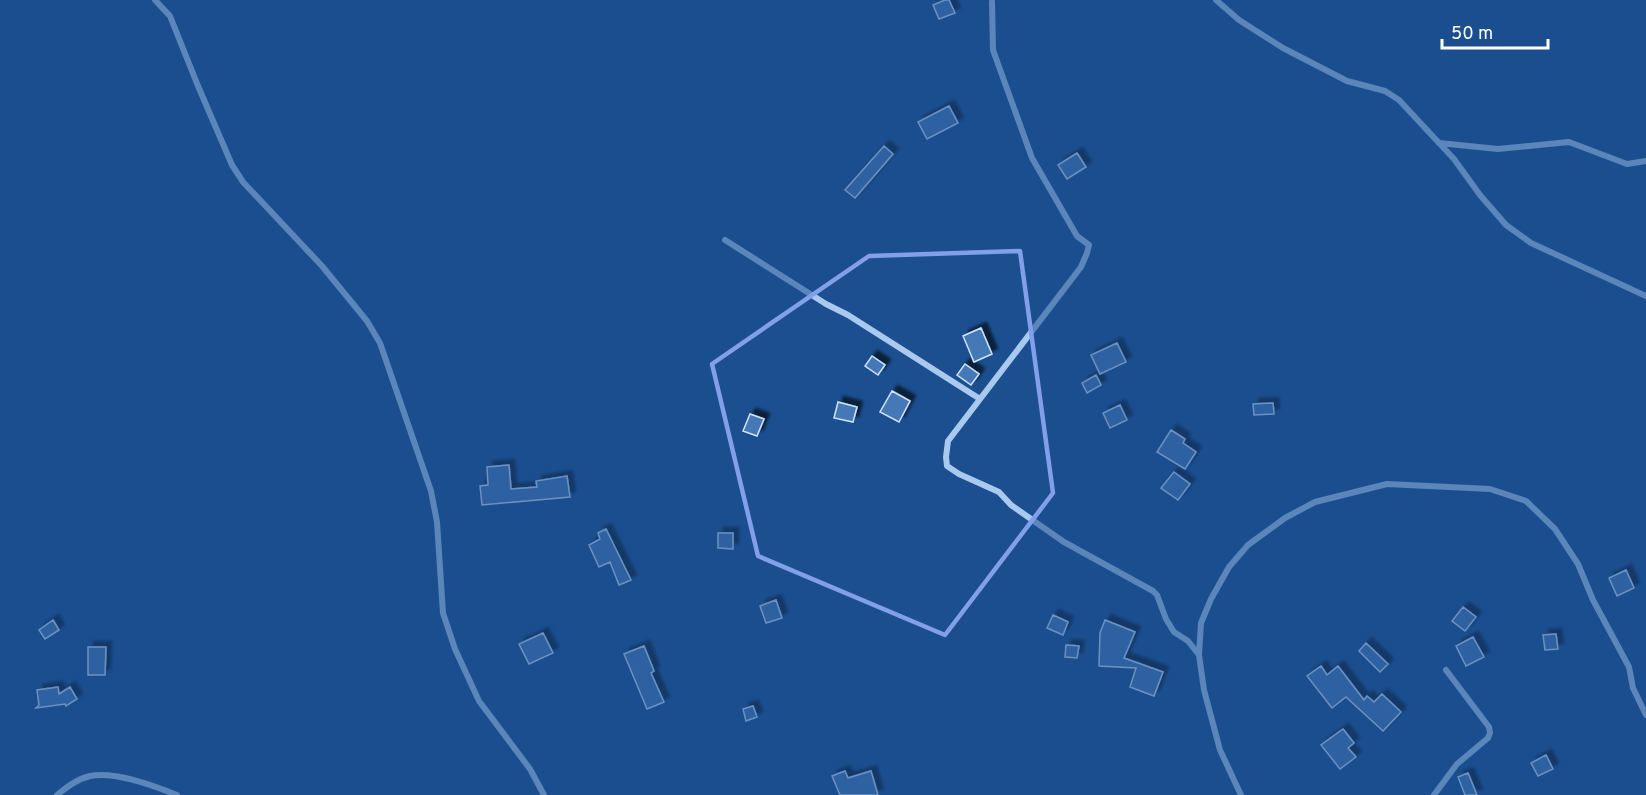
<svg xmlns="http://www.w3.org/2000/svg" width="1646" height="795" font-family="Overpass,sans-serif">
	<defs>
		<filter id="shadow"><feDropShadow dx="5.5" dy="-5.5" stdDeviation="1.5" flood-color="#0009"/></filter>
	</defs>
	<rect width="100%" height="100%" fill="#1b4f8f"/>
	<path fill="#4478b7" stroke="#cfe3fa" stroke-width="1.5" filter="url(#shadow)" d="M945 0H949L955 13 939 19 933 5Z
		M949 106 958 123 927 139 918 122Z
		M884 146 893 154 855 198 845 190Z
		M1077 153 1086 167 1067 179 1058 165Z
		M981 328 992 354 974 362 963 336Z
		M1117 343 1126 362 1100 374 1091 355Z
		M872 356 885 365 878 375 865 366Z
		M965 364 979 374 971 385 957 375Z
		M1096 375 1101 385 1087 393 1082 383Z
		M892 391 910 401 899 422 880 412Z
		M838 402 857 407 853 422 834 418Z
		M1273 403 1274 414 1254 415 1253 404Z
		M1120 405 1127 420 1110 428 1103 413Z
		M750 414 764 419 757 436 743 431Z
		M1171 430 1185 439 1183 443 1196 452 1185 469 1157 452Z
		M509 465 511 489 537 487 536 481 567 476 570 497 482 505 480 486 488 485 487 467Z
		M1174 472 1190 484 1178 500 1161 488Z
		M606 529 631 580 619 585 610 562 599 567 589 545 600 539 598 533Z
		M718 533H733V549L718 548Z
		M1626 570 1634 588 1617 596 1609 578Z
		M776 600 782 618 766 623 760 606Z
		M1463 607 1476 617 1465 631 1452 621Z
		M1053 615 1068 622 1063 635 1047 628Z
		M53 620 59 630 45 639 39 630Z
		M1105 620 1135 632 1124 658 1163 672 1154 696 1130 687 1136 668 1099 666 1100 633Z
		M543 633 553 653 529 664 519 644Z
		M1556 634 1558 649 1545 650 1543 635Z
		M1473 637 1484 657 1466 666 1456 646Z
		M1366 643 1388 664 1380 672 1359 651Z
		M1066 645 1079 646 1077 658 1065 657Z
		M644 646 654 671 651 673 664 702 647 709 624 654Z
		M88 647H106L105 675H88Z
		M1321 666 1327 675 1338 666 1364 700 1367 696 1374 702 1382 694 1401 712 1383 731 1346 697 1332 708 1307 676Z
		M58 687 59 694 70 687 77 699 66 706 65 704 36 708 39 705 37 690Z
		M753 706 757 717 746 721 743 709Z
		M1343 729 1354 743 1348 748 1356 757 1340 769 1321 745Z
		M1546 755 1553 769 1538 776 1531 763Z
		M845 771 848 778 871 771 878 795H840L832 776Z
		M1468 773 1477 795H1465L1458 777Z"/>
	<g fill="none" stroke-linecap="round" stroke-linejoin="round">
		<path stroke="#a9c9ee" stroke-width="6" d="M155 0 170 16 198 86 232 165 243 182 322 266 367 321 380 343 431 491 437 522 443 613 455 649 479 701 530 769 544 795
			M1216 0 1239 20 1283 48 1347 81 1385 91 1399 100 1454 159 1480 195 1506 225 1531 243 1646 296
			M992 2 993 50 1032 158 1077 236 1089 245 1087 253 1081 267 948 441 946 457 947 466 959 474 999 492 1011 505 1064 542 1153 591 1157 595 1166 619 1174 632 1188 641 1199 655 1204 690 1220 750 1241 795
			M1439 143 1498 149 1569 142 1627 164 1646 161
			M725 240 826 304 848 315 980 399
			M1199 654 1201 623 1211 599 1229 567 1248 545 1285 518 1315 502 1387 484 1490 489 1526 501 1555 529 1578 564 1593 600 1629 667 1633 688 1646 715
			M57 795C67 787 77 779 90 776 114 771 155 786 177 795
			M1434 795 1457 764 1488 738 1490 733 1489 727 1446 670"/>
	</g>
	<path d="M0 0H1646V795H0ZM1020 251 1053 493 945 635 758 556 712 364 869 256Z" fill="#1b4f8f" fill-opacity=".55" fill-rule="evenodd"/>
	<path fill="none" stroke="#839eea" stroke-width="4.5" stroke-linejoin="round" d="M1020 251 1053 493 945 635 758 556 712 364 869 256Z"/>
	<path d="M1442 39v9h106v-9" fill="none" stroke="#ffffff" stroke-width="3"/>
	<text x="1451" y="39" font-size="18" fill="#ffffff" stroke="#1b4f8f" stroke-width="4.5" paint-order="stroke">50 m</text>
</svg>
